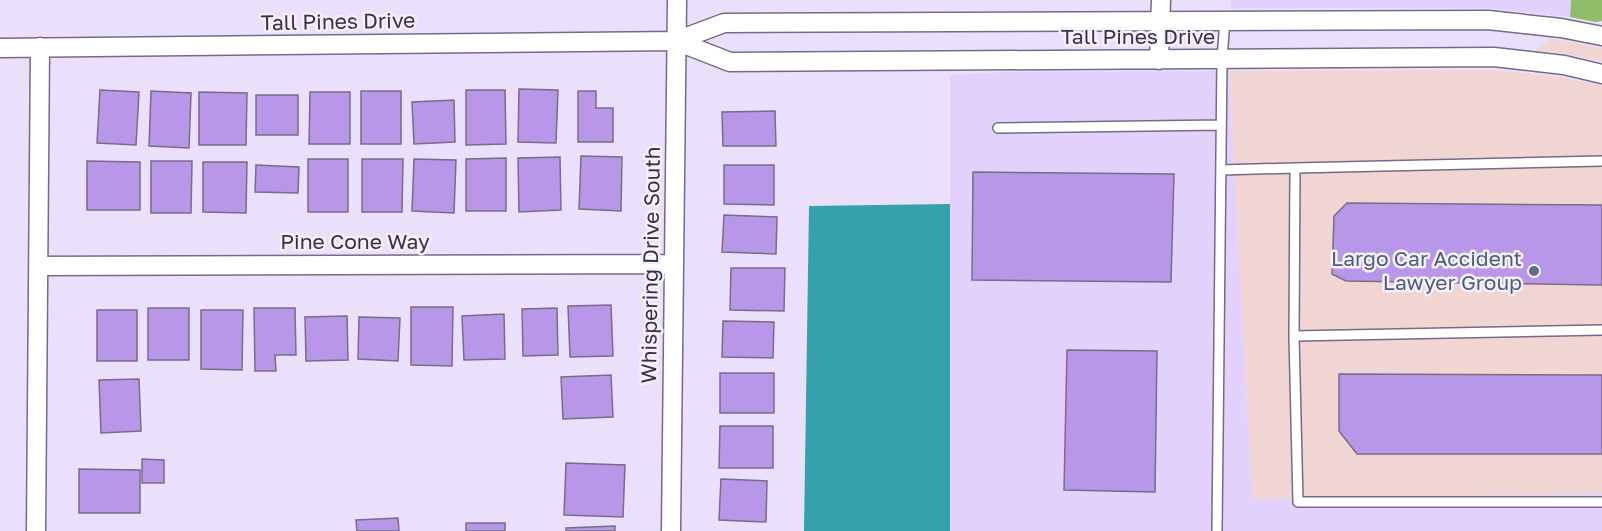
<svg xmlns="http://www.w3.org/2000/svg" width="1602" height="531" font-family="'Golos Text',sans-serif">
	<rect width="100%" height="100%" fill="#ebe0fc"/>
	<path fill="#f0d5d3" d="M1550 38 1602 48V62L1567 54 1536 50Z
		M1493 70 1561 77 1602 86V494L1252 499 1229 71Z"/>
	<path fill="#e2d2fb" d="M1231 0H1571L1570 17 1488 8H1231Z
		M1229 71 1252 499 1602 494V531H950V75L1006 72Z"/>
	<path fill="#90bb68" d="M1571 0H1602V21L1595 22 1570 17Z"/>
	<path fill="#34a1ab" d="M950 204V531H804L809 206Z"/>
	<path fill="#b896e8" stroke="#786c8b" stroke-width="1.5" d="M519 89 558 90 556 143 518 142Z
		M100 90 139 92 136 145 97 143Z
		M466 90H505L506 144 466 145Z
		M151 91 191 93 189 148 149 146Z
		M361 91H401V144H361Z
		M578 91H596V108H613V142H578Z
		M199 92 247 93 246 145H199Z
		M310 92H350V144H309Z
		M256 95H298V135H256Z
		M454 100 455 142 414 144 412 102Z
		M775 111 776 146H723L722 112Z
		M581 156 622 157 621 211 579 209Z
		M560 157 561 210 519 212 518 158Z
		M506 158V211H466V159Z
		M308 159H348V212H308Z
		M362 159H403L402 212H362Z
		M414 159 456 160 454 213 412 211Z
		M87 161 140 162V210H87Z
		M151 161H192L191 213H151Z
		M203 162H247L246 213 203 212Z
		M256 165 299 167 298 193 255 192Z
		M724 165H774V205L724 204Z
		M973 172 1174 174 1171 282 972 280Z
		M1347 203 1602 205V285L1346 281 1332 274 1334 216Z
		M724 215 777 217 776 254 722 252Z
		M731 268H785L784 311 730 310Z
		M611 305 613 356 570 357 568 306Z
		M411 307H453L452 366 411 365Z
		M148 308H189V360H148Z
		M254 308H295L296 355H275L276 371H255Z
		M557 308 558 355 523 356 522 309Z
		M97 310H137V361H97Z
		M201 310H243L242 370 201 369Z
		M504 314 505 359 464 360 462 316Z
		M347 316 348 360 306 361 305 317Z
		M359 317 400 318 398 361 358 359Z
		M723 321 774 322 773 358 722 357Z
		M1067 350 1157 351 1155 492 1064 490Z
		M720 373H774V413H720Z
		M1339 374 1602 375V454H1357L1339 431Z
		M611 375 613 417 563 419 561 377Z
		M139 379 141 431 101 433 99 380Z
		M720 426H773V468H719Z
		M142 459 164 460V483H142Z
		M566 463 625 465 623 517 564 515Z
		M79 469 140 470V513H79Z
		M721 479 767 481 766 522 719 520Z
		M398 518 399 531H357L356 520Z
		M466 523H505V531H466Z
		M615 526V531H566V528Z"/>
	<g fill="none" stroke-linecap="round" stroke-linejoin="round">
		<defs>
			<path id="service" d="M998 128 1221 125
				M1602 161 1295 168 1294 336 1298 502H1602
				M1221 170 1295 168
				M1294 336 1602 330
				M1217 531 1222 59 1225 20"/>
			<path id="minor" d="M676 41 730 62 1494 57 1564 65 1602 74
				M0 48 676 41 724 23 1488 20 1561 28 1602 36
				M1159 60 1161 0
				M38 266 672 264
				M36 531 40 47
				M671 531 677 0"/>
		</defs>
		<use href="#service" stroke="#766a88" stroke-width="12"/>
		<use href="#minor" stroke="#766a88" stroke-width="21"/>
		<use href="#service" stroke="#fff" stroke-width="9"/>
		<use href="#minor" stroke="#fff" stroke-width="18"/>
	</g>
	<circle fill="#5c6f8a" stroke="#f5f0fe" stroke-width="2" cx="1534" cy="271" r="6"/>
	<g text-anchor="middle" stroke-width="5" stroke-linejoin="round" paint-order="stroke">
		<g font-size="21" fill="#383240" stroke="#f5f0fe">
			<text transform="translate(338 22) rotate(-1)" y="7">Tall Pines Drive</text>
			<text x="1138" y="44">Tall Pines Drive</text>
			<text x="355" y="249">Pine Cone Way</text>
			<text transform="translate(651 265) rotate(-89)" y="7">Whispering Drive South</text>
		</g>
		<g font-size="21" fill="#4e5e75" stroke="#f5f0fe" text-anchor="end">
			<text x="1522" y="266">Largo Car Accident<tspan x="1522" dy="24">Lawyer Group</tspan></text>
		</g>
	</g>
</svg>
